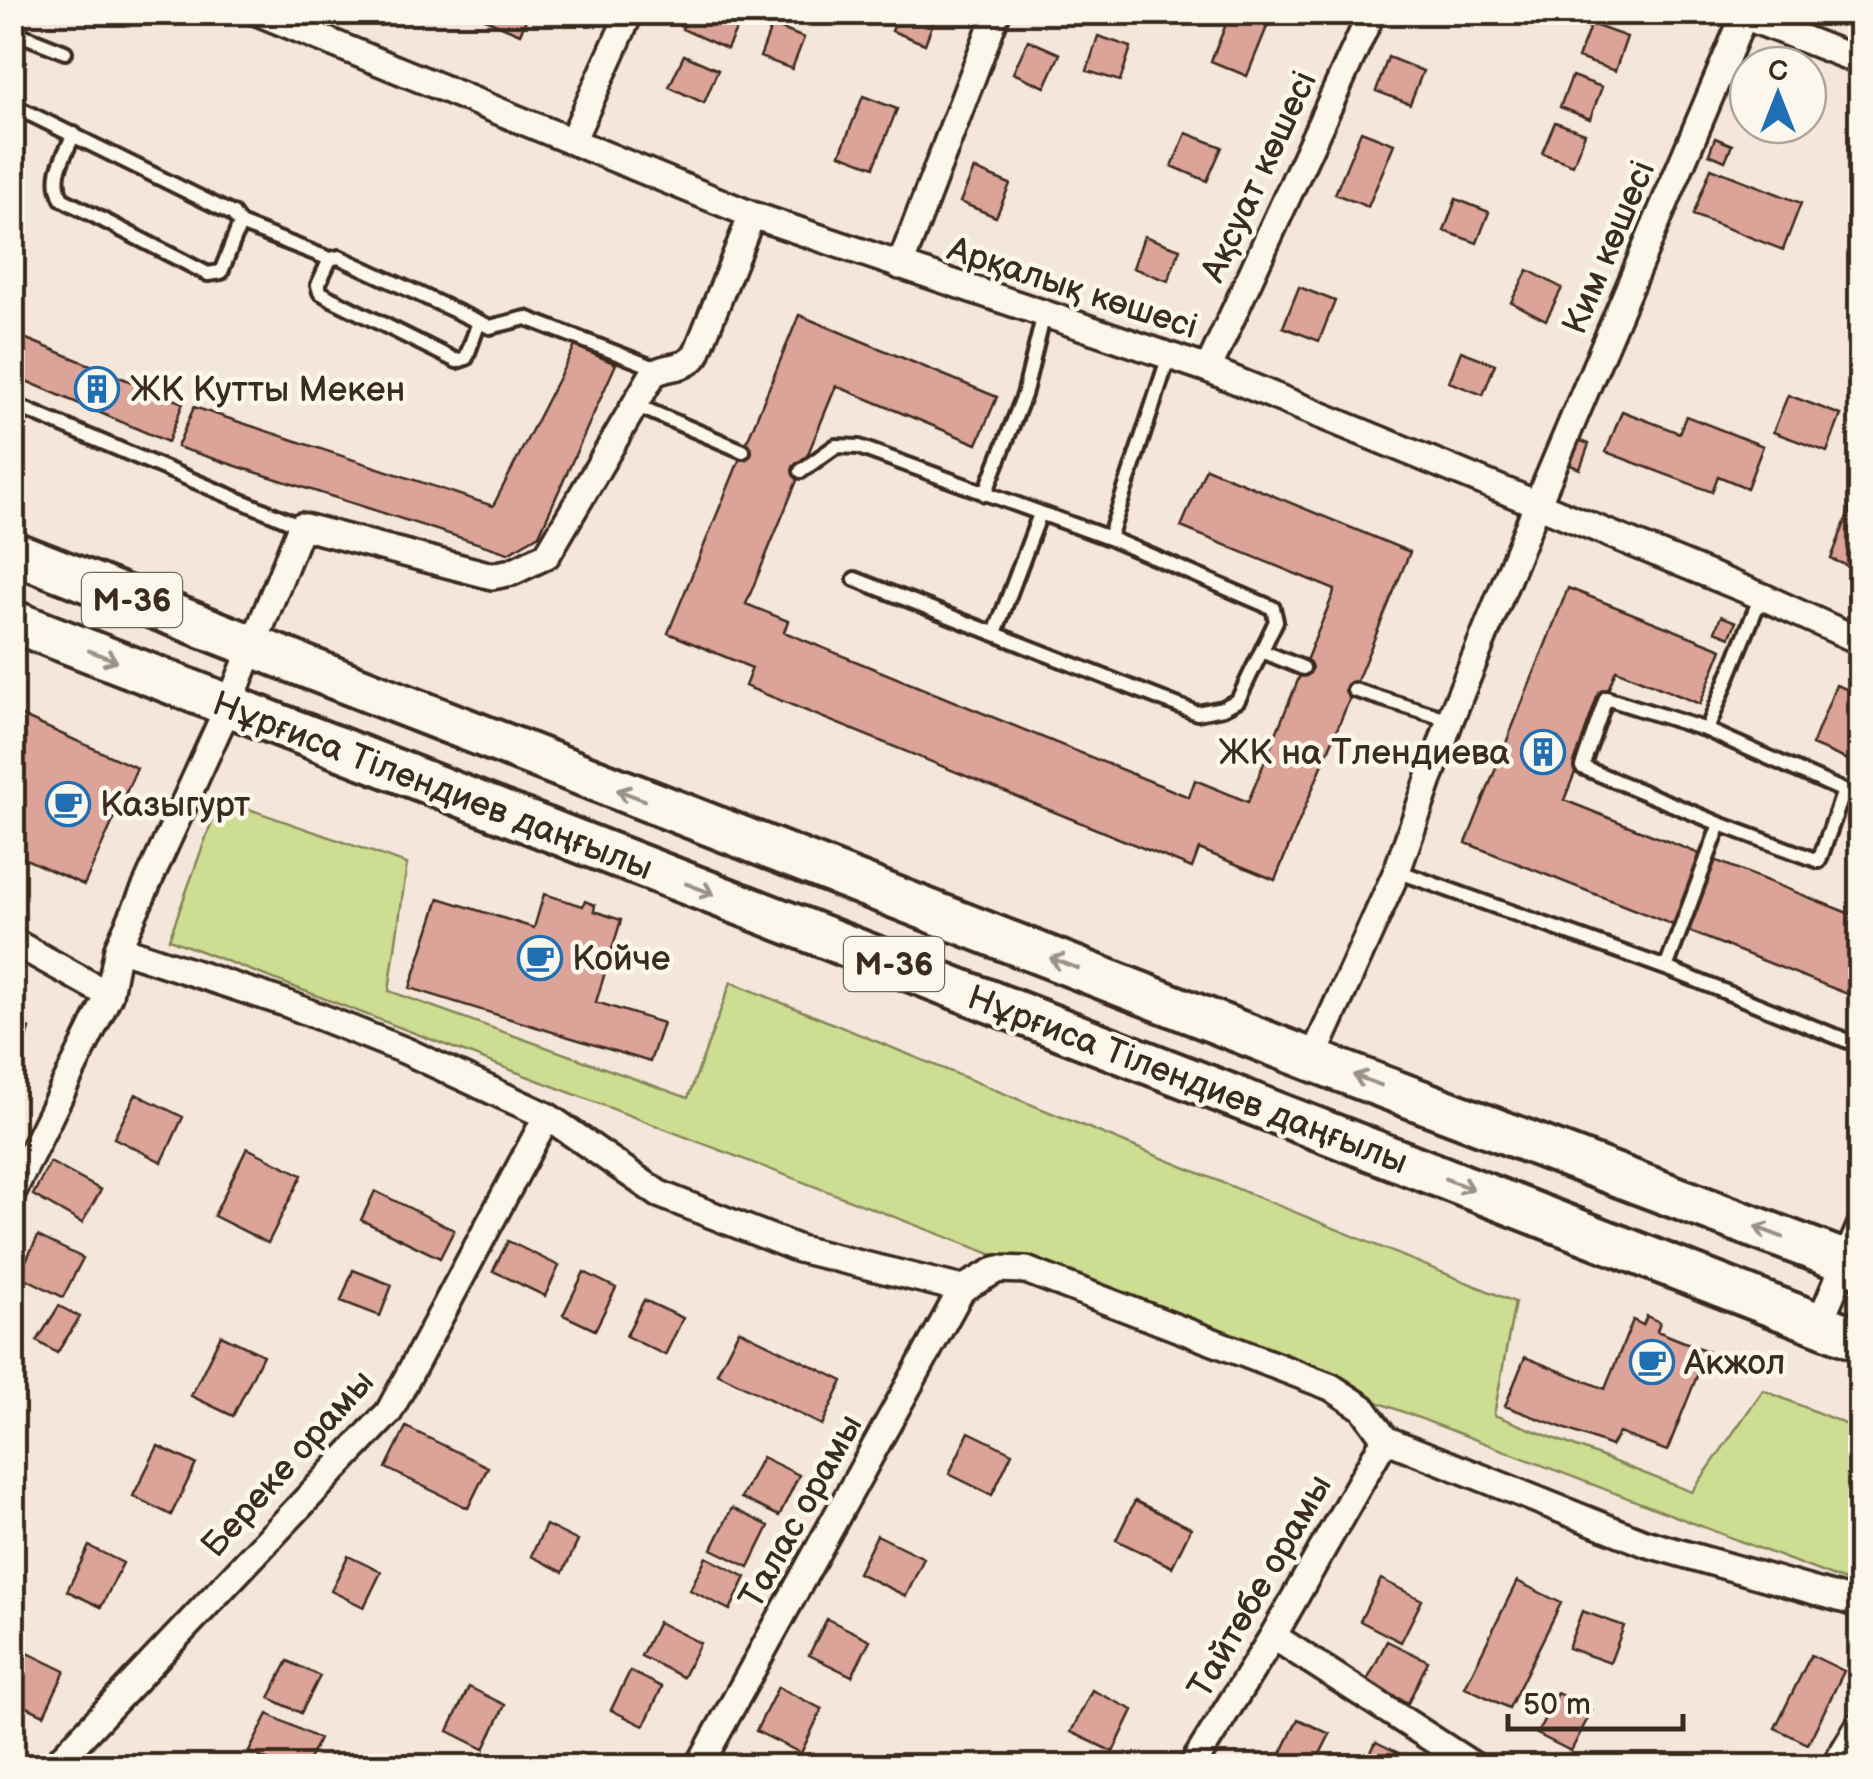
<svg xmlns="http://www.w3.org/2000/svg" width="1873" height="1779" font-family="'Balsamiq Sans',sans-serif">
	<rect width="100%" height="100%" fill="#f5e6db"/>
	<filter id="ink" filterUnits="userSpaceOnUse"><feTurbulence type="fractalNoise" baseFrequency=".01" numOctaves="2"/><feDisplacementMap in="SourceGraphic" scale="20" xChannelSelector="R" yChannelSelector="G"/><feConvolveMatrix kernelMatrix="1 2 1 2 8 2 1 2 1" color-interpolation-filters="sRGB"/></filter>
	<g filter="url(#ink)">
		<path fill="#cdde92" stroke="#848458" stroke-width="2.5" d="M220 799 407 864 389 991 688 1098 731 982 1515 1302 1494 1415 1692 1492 1763 1390 1860 1430V1587L169 939Z"/>
		<path fill="#dca399" stroke="#3b2a1e" stroke-width="2.5" d="M488 12H529L520 34 485 19Z
			M690 12H732L742 17 727 49 682 29Z
			M899 12H937L925 44 892 31Z
			M1231 12H1273L1247 76 1211 61Z
			M1591 24 1627 37 1615 71 1578 58Z
			M772 25 804 38 792 69 760 57Z
			M1098 36 1131 47 1120 81 1087 71Z
			M1028 40 1060 54 1045 87 1013 73Z
			M684 55 718 70 704 103 669 87Z
			M1388 57 1423 71 1410 104 1376 91Z
			M1572 76 1602 87 1590 119 1560 107Z
			M863 96 897 109 874 167 840 154Z
			M1555 122 1585 133 1573 165 1542 153Z
			M1361 131 1394 144 1368 207 1335 194Z
			M1186 133 1222 147 1207 181 1172 166Z
			M1715 138 1732 145 1725 161 1709 154Z
			M1711 168 1801 203 1783 250 1693 215Z
			M974 169 1010 184 996 217 960 202Z
			M1456 199 1489 212 1477 243 1444 231Z
			M1144 236 1180 249 1168 281 1133 268Z
			M1528 270 1562 288 1546 320 1511 302Z
			M1299 287 1335 301 1319 341 1283 327Z
			M799 315 997 397 977 444 836 386 746 604 788 621 784 632 1189 797 1195 780 1248 802 1335 590 1181 527 1206 468 1410 552 1275 880 1199 849 1192 868 745 686 752 668 668 633Z
			M12 333 183 403 168 442 12 375Z
			M575 346 616 364 539 535 508 553 177 447 194 407 493 506Z
			M1461 351 1495 364 1483 395 1449 382Z
			M1788 395 1841 415 1827 452 1773 432Z
			M1622 411 1679 433 1686 416 1763 446 1747 488 1718 476 1712 492 1606 452Z
			M1576 439 1589 444 1580 469 1566 463Z
			M1853 501 1860 504V571L1831 559Z
			M1568 588 1722 649 1700 704 1616 670 1564 800 1853 915 1860 895V999L1466 843Z
			M1721 616 1736 622 1730 637 1715 631Z
			M1836 685 1860 694V765L1812 745Z
			M15 713 137 768 84 885 12 853Z
			M544 894 583 906 585 901 595 905 594 911 621 920 596 1002 663 1023 650 1062 410 988 439 898 534 928Z
			M12 1023 30 1029 12 1080Z
			M136 1094 183 1117 162 1162 114 1138Z
			M247 1148 302 1175 268 1243 214 1216Z
			M50 1162 101 1190 82 1223 33 1195Z
			M375 1191 454 1230 440 1258 361 1220Z
			M38 1236 83 1258 63 1297 19 1275Z
			M508 1241 559 1266 545 1296 493 1271Z
			M353 1270 392 1285 380 1316 341 1301Z
			M584 1272 616 1288 595 1330 563 1315Z
			M644 1300 683 1318 665 1355 626 1336Z
			M59 1306 80 1317 57 1353 37 1341Z
			M1647 1316 1660 1322 1657 1331 1707 1351 1667 1451 1619 1433 1611 1446 1505 1406 1525 1357 1605 1389 1633 1320 1643 1325Z
			M739 1330 843 1381 822 1425 717 1373Z
			M221 1335 263 1355 233 1416 191 1396Z
			M406 1427 488 1467 468 1508 386 1468Z
			M969 1432 1012 1453 992 1495 949 1474Z
			M158 1446 196 1464 171 1515 133 1496Z
			M762 1457 799 1475 779 1516 741 1498Z
			M1135 1501 1191 1528 1172 1567 1116 1540Z
			M732 1508 769 1526 749 1567 712 1549Z
			M546 1525 578 1541 563 1572 531 1556Z
			M877 1535 924 1558 906 1596 858 1573Z
			M89 1546 123 1563 101 1607 67 1591Z
			M348 1556 381 1572 364 1607 331 1591Z
			M706 1557 746 1577 730 1610 690 1590Z
			M1381 1579 1422 1600 1401 1642 1360 1621Z
			M1517 1581 1561 1603 1509 1708 1465 1687Z
			M1582 1611 1624 1626 1610 1663 1568 1648Z
			M827 1619 870 1640 852 1676 809 1655Z
			M658 1622 700 1643 683 1677 641 1656Z
			M1387 1641 1428 1661 1408 1703 1366 1683Z
			M28 1653 65 1671 44 1715 12 1700V1685Z
			M1811 1655 1844 1671 1808 1744 1775 1728Z
			M288 1661 320 1676 301 1713 269 1698Z
			M630 1671 662 1687 644 1726 611 1710Z
			M469 1687 505 1705 484 1749 448 1731Z
			M778 1687 822 1709 801 1753 756 1731Z
			M1092 1690 1133 1710 1113 1752 1071 1732Z
			M1557 1693 1592 1710 1571 1751 1537 1734Z
			M268 1714 319 1739 306 1766H280L249 1752Z
			M1298 1719 1330 1734 1314 1766H1275Z
			M1376 1742 1419 1763 1418 1766H1364Z
			M749 1752 778 1766H742Z
			M580 1753 607 1766H573Z"/>
		<g fill="none" stroke-linecap="round" stroke-linejoin="round">
			<defs>
				<path id="service" d="M12 31 65 52
					M12 105 233 214 240 224 221 272 208 274 62 199C50 175 64 157 74 134
					M240 224 330 259
					M479 322 466 358 457 361 330 298 320 292 318 285 330 259 339 257 490 327 526 318 658 369
					M12 404 301 526
					M633 404 743 451
					M801 471 836 446 859 447 1109 538 1273 608 1276 621 1238 700 1223 708 1197 713 855 579
					M985 494 1024 395 1044 314
					M1109 538 1169 356
					M995 633 1040 514
					M1262 651 1303 668
					M1354 690 1450 720
					M1606 698 1707 730 1844 791 1819 861 1720 824 1582 767Z
					M1707 730 1761 596
					M1397 871 1666 968 1860 1046
					M1666 968 1720 824"/>
				<path id="minor" d="M257 12 752 215 1208 369 1761 596 1860 641
					M1734 12 1860 61
					M572 141 630 12
					M900 266 997 12
					M1208 369 1372 12
					M12 941 109 995
					M118 948 285 1003 406 1051 547 1116 659 1194 799 1249 962 1289 998 1269 1026 1270 1331 1387 1363 1408 1385 1439 1645 1543 1860 1604
					M1312 1060 1397 871 1450 720 1537 505 1744 16
					M12 1193 109 995 118 948 229 705 301 526 492 576 512 572 547 555 653 374C668 364 683 371 696 355L752 215
					M1819 1324 1860 1227
					M1273 1636 1474 1766
					M54 1766 389 1412 547 1116
					M699 1766 962 1289
					M1192 1766 1273 1636 1385 1439
					M1835 1766 1860 1724"/>
				<path id="primary" d="M12 552 1312 1060 1860 1267
					M12 621 1860 1340"/>
			</defs>
			<use href="#service" stroke="#3b2a1e" stroke-width="20"/>
			<use href="#minor" stroke="#3b2a1e" stroke-width="32"/>
			<use href="#primary" stroke="#3b2a1e" stroke-width="48"/>
			<use href="#service" stroke="#fbf7ec" stroke-width="12"/>
			<use href="#minor" stroke="#fbf7ec" stroke-width="25"/>
			<use href="#primary" stroke="#fbf7ec" stroke-width="40"/>
		</g>
		<defs><path id="oneway-shaft" d="M-6 0H5M1.5-3L5.5 0L1.5 3" fill="none" stroke-width="1.6" stroke-linecap="round" stroke-linejoin="round" transform="scale(2.5)"/></defs>
		<g stroke="#9b9085">
			<use href="#oneway-shaft" transform="translate(103 656) rotate(21)"/>
			<use href="#oneway-shaft" transform="translate(631 795) rotate(-159)"/>
			<use href="#oneway-shaft" transform="translate(700 889) rotate(21)"/>
			<use href="#oneway-shaft" transform="translate(1064 963) rotate(-159)"/>
			<use href="#oneway-shaft" transform="translate(1367 1080) rotate(-159)"/>
			<use href="#oneway-shaft" transform="translate(1459 1184) rotate(21)"/>
			<use href="#oneway-shaft" transform="translate(1769 1232) rotate(-159)"/>
		</g>
	</g>
	<defs>
		<symbol id="building-ring" viewBox="-11 -11 22 22"><circle r="9.5" fill="#fbf7ec" stroke="#1f6fb2" stroke-width="1.5"/><path d="M-4-6H4V6H1V3H-1V6H-4ZM-2.5-4.3h1.7v1.8h-1.7ZM.8-4.3h1.7v1.8H.8ZM-2.5-1h1.7V.8h-1.7ZM.8-1h1.7V.8H.8Z" fill="#1f6fb2"/></symbol>
		<symbol id="cafe-ring" viewBox="-11 -11 22 22"><circle r="9.5" fill="#fbf7ec" stroke="#1f6fb2" stroke-width="1.5"/><path d="M-5.5-4.5H6V0H3Q3 3.5 0 3.5H-2.5Q-5.5 3.5-5.5 0ZM3-3.2v2h1.7v-2ZM-6 4.5H4V6H-6Z" fill="#1f6fb2"/></symbol>
	</defs>
	<g fill-rule="evenodd">
		<use href="#building-ring" x="72" y="364" width="50" height="50"/>
		<use href="#building-ring" x="1518" y="727" width="50" height="50"/>
		<use href="#cafe-ring" x="43" y="779" width="50" height="50"/>
		<use href="#cafe-ring" x="515" y="933" width="50" height="50"/>
		<use href="#cafe-ring" x="1627" y="1337" width="50" height="50"/>
	</g>
	<g text-anchor="middle" stroke-width="9" stroke-linejoin="round" paint-order="stroke">
		<g fill="#fbf7ec" stroke="#75685c" stroke-width="2.5">
			<rect x="82" y="573" width="100" height="54" rx="8"/>
			<rect x="844" y="937" width="100" height="54" rx="8"/>
		</g>
		<g font-size="32" font-weight="bold" fill="#3b2a1e">
			<text x="132" y="611">M-36</text>
			<text x="894" y="975">M-36</text>
		</g>
		<g font-size="35" fill="#3b2a1e" stroke="#fbf7ec">
			<text transform="translate(1258 176) rotate(-65)" y="12">Ақсуат көшесі</text>
			<text transform="translate(1608 247) rotate(-67)" y="12">Ким көшесі</text>
			<text transform="translate(1073 287) rotate(18)" y="12">Арқалық көшесі</text>
			<text transform="translate(433 785) rotate(21)" y="12">Нұрғиса Тілендиев даңғылы</text>
			<text transform="translate(1188 1079) rotate(21)" y="12">Нұрғиса Тілендиев даңғылы</text>
			<text transform="translate(287 1463) rotate(-48)" y="12">Береке орамы</text>
			<text transform="translate(800 1511) rotate(-61)" y="12">Талас орамы</text>
			<text transform="translate(1259 1586) rotate(-60)" y="12">Тайтөбе орамы</text>
		</g>
		<g font-size="35" fill="#3b2a1e" stroke="#fbf7ec" text-anchor="start">
			<text x="130" y="401">ЖК Кутты Мекен</text>
			<text x="1510" y="764" text-anchor="end">ЖК на Тлендиева</text>
			<text x="100" y="816">Казыгурт</text>
			<text x="572" y="970">Койче</text>
			<text x="1684" y="1374">Акжол</text>
		</g>
	</g>
	<rect width="1873" height="1779" fill="none" stroke="#fbf7ec" stroke-width="50"/>
	<rect x="25" y="25" width="1823" height="1729" fill="none" stroke="#3b2a1e" stroke-width="4" filter="url(#ink)"/>
	<g transform="translate(1778 95)"><circle r="48" fill="#fbf7ec" stroke="#aea59a" stroke-width="2.5"/>
	<path d="M0-8L18 38L0 25L-18 38Z" fill="#1f6fb2"/>
	<text y="-15" font-size="28" font-weight="bold" text-anchor="middle" fill="#3b2a1e">С</text>
	</g>
	<path d="M1508 1714v15h175v-15" fill="none" stroke="#3b2a1e" stroke-width="5"/>
	<text x="1523" y="1714" font-size="30" fill="#3b2a1e" stroke="#fbf7ec" stroke-width="8" paint-order="stroke">50 m</text>
</svg>
